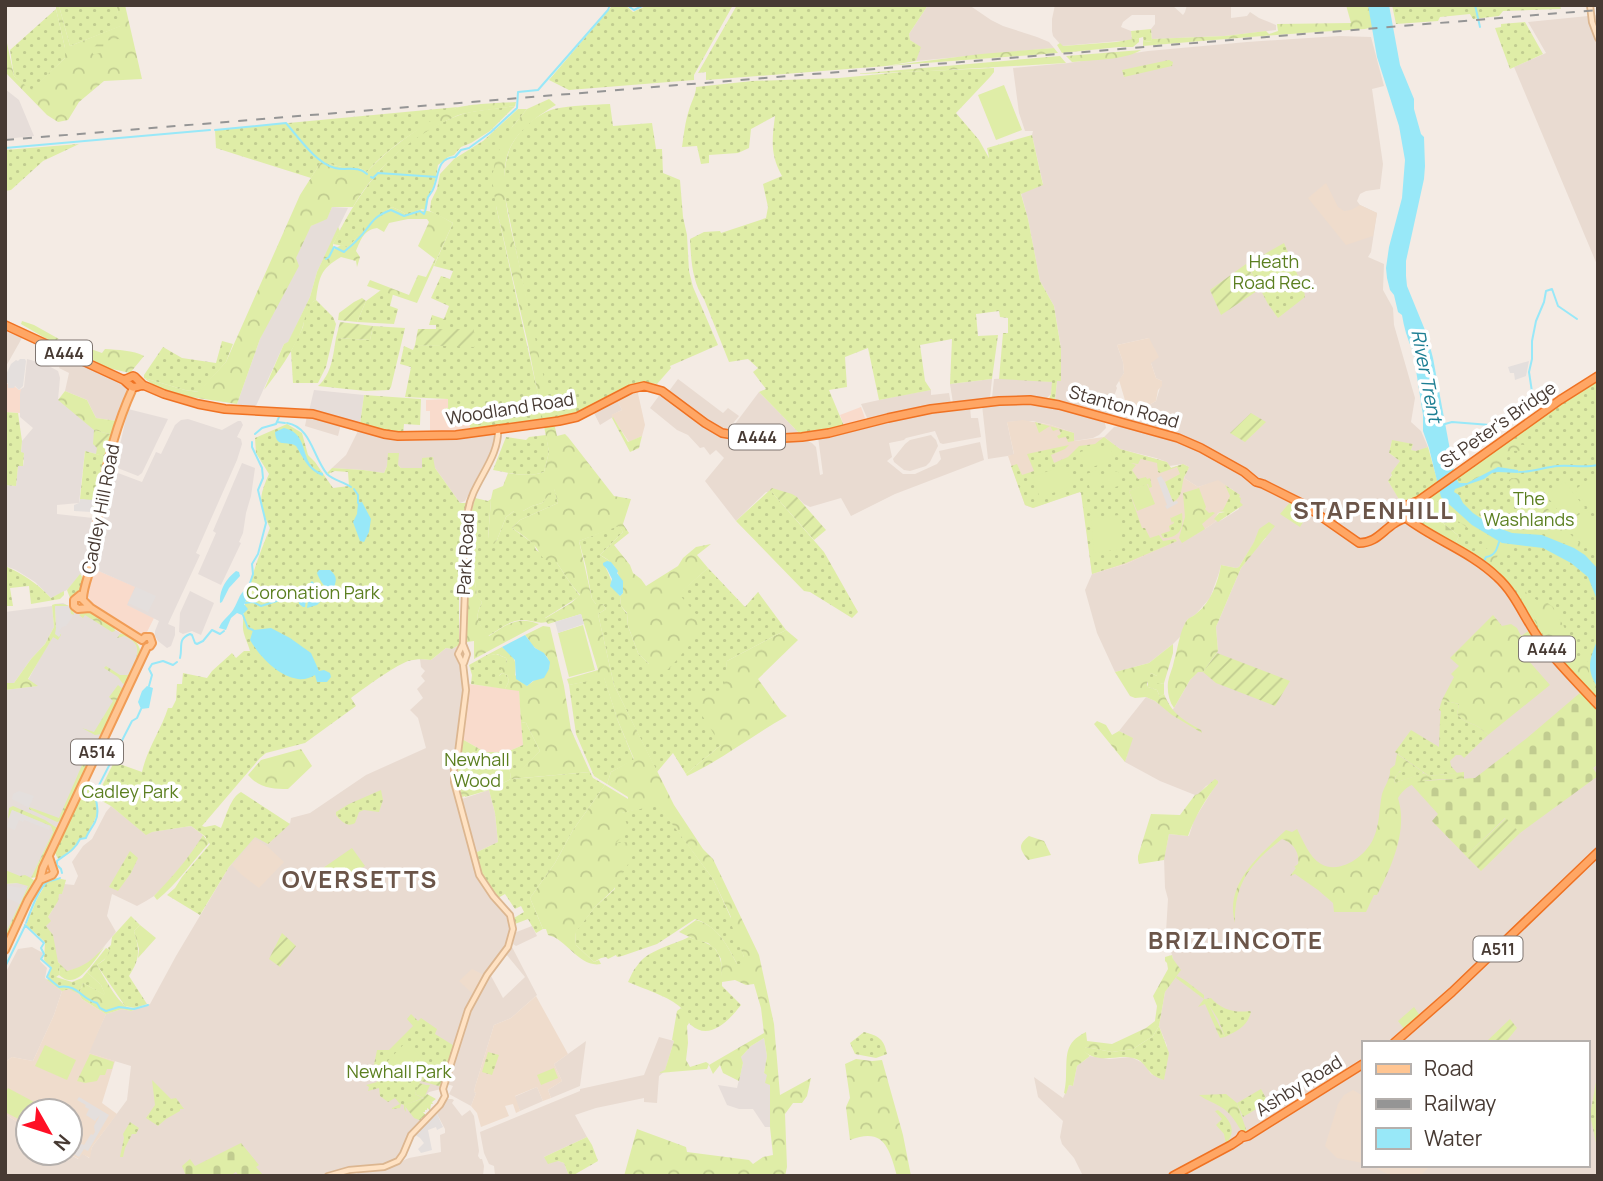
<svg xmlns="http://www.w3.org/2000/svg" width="1603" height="1181" font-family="Manrope,sans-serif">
	<defs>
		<pattern id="grass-dots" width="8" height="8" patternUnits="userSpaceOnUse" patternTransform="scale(1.75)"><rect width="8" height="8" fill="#dfeda7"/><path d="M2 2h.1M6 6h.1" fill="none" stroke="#c1cc90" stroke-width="1.8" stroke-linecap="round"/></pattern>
		<pattern id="forest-crowns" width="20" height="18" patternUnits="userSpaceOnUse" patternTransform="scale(1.75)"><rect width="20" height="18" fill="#dfeda7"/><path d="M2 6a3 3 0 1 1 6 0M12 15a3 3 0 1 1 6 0" fill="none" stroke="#c1cc90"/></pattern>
		<pattern id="wetland-marsh" width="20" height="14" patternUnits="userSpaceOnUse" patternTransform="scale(1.75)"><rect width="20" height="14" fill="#dfeda7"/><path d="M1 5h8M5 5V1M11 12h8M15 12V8" fill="none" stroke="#c1cc90"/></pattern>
		<pattern id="cemetery-stones" width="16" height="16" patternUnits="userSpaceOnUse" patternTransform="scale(1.75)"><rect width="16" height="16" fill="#dfeda7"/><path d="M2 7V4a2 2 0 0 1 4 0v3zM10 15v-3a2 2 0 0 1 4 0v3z" fill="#c1cc90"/></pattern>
		<pattern id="garden-furrows" width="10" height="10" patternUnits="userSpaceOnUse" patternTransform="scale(1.75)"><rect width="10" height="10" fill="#dfeda7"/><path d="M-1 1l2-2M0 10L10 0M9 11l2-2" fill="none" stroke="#c1cc90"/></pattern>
	</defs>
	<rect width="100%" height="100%" fill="#f4ebe4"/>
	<path fill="#e9dbd1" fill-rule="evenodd" d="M928 5H969L991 20 1003 26 1037 37 1049 42 1054 48 916 61 920 47 910 40 909 34Z
		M1055 5H1172L1183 15 1185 12 1187 5H1231V18L1247 16 1250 12 1259 18 1276 25V30L1225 36 1152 39 1151 29 1155 24V15H1132L1123 22 1121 27 1131 31 1132 40 1062 46 1053 36 1052 31V19Z
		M1598 15V267L1514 67 1546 53 1528 22Z
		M1339 36 1371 37 1384 86 1372 89 1383 164 1380 189 1366 191 1360 194 1357 201 1360 205 1377 213 1371 252 1368 257 1384 264 1383 290 1393 308 1394 325 1415 398 1411 422 1421 431 1428 447 1417 452 1411 450 1412 444 1392 441 1389 453 1400 461 1388 481 1400 500 1406 502 1412 501 1417 520 1421 526 1454 546 1473 554 1499 573 1598 702V1176H1083L1074 1158 1062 1144 1060 1137 1063 1121 1038 1097 1034 1077 1063 1098 1069 1085 1073 1086 1077 1066 1090 1056 1109 1059 1131 1057 1145 1064 1151 1074 1164 1079 1167 1046 1159 1026 1165 992 1172 980 1173 959 1166 932 1168 899 1165 888 1164 858 1169 834 1189 836 1194 820 1218 781 1206 786 1198 795H1195L1160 781 1125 762 1132 738 1119 731 1146 697 1155 701 1170 712 1174 708 1190 680 1198 671 1203 672 1218 651 1216 627 1241 568 1252 552 1266 538 1255 541 1239 567 1236 568 1221 565 1219 573 1210 598 1196 614 1187 620 1181 636 1173 644 1149 663 1115 672 1097 633 1085 590 1092 574 1126 564 1180 539 1183 542 1211 525 1216 521H1220L1239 509 1238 497 1233 490 1218 481 1198 487 1184 478 1189 467 1183 464 1169 466 1167 462 1156 458 1120 449 1104 437 1114 427 1122 425 1127 407 1137 405 1148 408 1149 405 1156 401 1162 381 1156 378 1151 363 1149 338 1117 345 1123 362 1124 373 1116 386 1117 388 1113 399 1115 400 1111 417 1055 400 1057 381H1061V348L1054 306 1040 281 1028 219 1021 193 1043 184 1032 135 1033 131H1025L1019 113 1013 68 1068 63 1148 51 1247 42ZM1363 1043H1587V1165H1363Z
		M5 331 22 338 5 368Z
		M64 355 129 387 117 421 96 418 87 400 65 391 69 373 59 368Z
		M1012 378 1053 382 1051 394 1047 398 1016 396 992 398 994 379Z
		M678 379 723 413 728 408 739 416 726 432 702 417 669 391Z
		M992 379 990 398 953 403 950 384Z
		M931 390V395L949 393 951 404 868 420 861 404 902 395Z
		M759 392 800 434 773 435 729 432Z
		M661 393 711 431 752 441 753 443H789L790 441 806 440 812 443 816 447 820 475 823 474 818 437 940 411 970 407 971 418H978L981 437 943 444 940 443 935 431 906 438 904 440 889 443 892 457 887 461 903 474H915L937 464 941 459 939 451 980 442 984 460 895 494 851 516 841 498 810 507 804 504 797 497 766 492 736 521 705 481 724 458 716 450 710 455 704 447 700 448 688 435 677 430 650 408Z
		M616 398 622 410 612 415 613 417 600 425 593 411Z
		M1017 402 1043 404 1058 408 1105 423 1106 428 1099 435 1093 438 1074 441V433L1051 425 1032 421 1007 422 1014 455 988 459 982 405Z
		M307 416 341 424 338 436 305 426Z
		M359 429 392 438 417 440 493 432 496 434 494 449H492L465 501 460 503 435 468H401L398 465 387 466 384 473 363 470 332 468 346 455Z
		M931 435 936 440 938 446 930 462 926 466 910 471 904 470 894 462 893 459 905 444 910 440Z
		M459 645 454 653 456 657 461 663 463 691 461 705 462 712 456 754 451 775 460 804 475 870 478 876 503 908 510 919 511 930 508 945 471 1002 441 1089 429 1092 423 1098 418 1108 427 1117 409 1135 400 1158 387 1165 328 1174 324 1176H5V1114L28 1129V1153H67L78 1159 82 1153 89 1158 92 1147 127 1100 131 1066 88 1053 106 1014 122 1009 131 1011 150 1004 176 956 229 867 255 836 290 824 291 818 310 813 366 775 426 748 418 718 410 710 423 698 417 689 425 681 421 676 425 671 421 667 420 659 431 660 446 648 452 649Z
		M489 790 495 813 498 842 475 853 462 799Z
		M111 806 146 834 151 832 191 826 203 835 192 853 170 880 154 896 146 901 137 906 112 894 107 916 116 932 92 961 80 968 67 971 58 962 46 926 48 917 53 909 59 894H62L64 884 74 885 78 876 72 862 83 846 92 839 106 812Z
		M532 926 537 936 516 946 513 944 514 933Z
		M32 947 43 953 40 961 47 968 45 978 62 991 54 1015 33 1061 12 1057 5 1062V974L18 949Z
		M512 947 537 995 511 1018 494 1025 475 1087 474 1092 476 1093 471 1106 449 1094 453 1086 447 1084 468 1016 472 1005 490 974 503 998 525 977 506 954Z
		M659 1037 674 1041 665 1071 659 1076 657 1103 644 1102V1098L596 1108 575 1115 587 1137 544 1157 552 1161H558L564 1163 569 1176H493L495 1175 494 1166 489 1164 484 1153 480 1132 580 1091V1089L644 1075Z
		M586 1041 580 1086 551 1098 548 1090 562 1081 554 1064Z
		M537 1087 543 1101 520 1111 514 1097Z
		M447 1099H452L454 1100 452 1103 462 1116 470 1110 474 1116 479 1151 478 1156 480 1159H482L484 1166 483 1176H350L357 1175 358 1171 386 1168 409 1158 441 1152 440 1135 445 1133V1129L437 1114Z"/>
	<path fill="#f9dbcc" d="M5 383 14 386 19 390 21 389 20 413 5 412Z
		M448 399V408H445L458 424 470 425V428L444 433H430V411H426V400Z
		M861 407 866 421 844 426 840 415Z
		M94 569 136 587 128 605 154 618 147 632 143 634 138 633 120 623 92 603 87 594Z
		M469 684 519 690 523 745 507 752H485L462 739Z"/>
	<path fill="#e6ddd9" d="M5 89 19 100 34 136 5 139Z
		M332 207 348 208 317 272 310 297 288 343 284 344 255 408 237 404 260 339 307 232 311 226 327 218Z
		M27 359 45 364 58 371 60 378 58 400 113 435 108 457 85 451 79 503 57 505V514L93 518 95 522 93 547 80 568 82 573 67 590 51 598 35 582 16 570 5 566V485L16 486 18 466H23L24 462V453H21L22 441 33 428 20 417V394L21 389 24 387Z
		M314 390 364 395 360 424 309 411Z
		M128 409 168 419 142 473 138 476 115 467Z
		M188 419 222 430 238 421H241L243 425 237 437 241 439 242 444 237 460 196 553 200 555 168 624 175 627V635L171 646 167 648 158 641 155 636V631L159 621 127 605 135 587 94 569 102 501 109 476 112 473H118L142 482 156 452 161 454 175 425 181 420Z
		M242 463 255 468 251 496 246 513 243 533 239 542 241 543 221 585 198 574 216 533 213 531Z
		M190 591 214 603 201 635 192 631 183 634 179 632 180 613Z
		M63 603 134 640 138 646 139 652 76 792 60 821 34 877 19 881 5 882V690L37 686 28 680 56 629 55 604Z
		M52 606 54 627 45 644 31 659 14 683H5V612Z
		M31 879 33 880 5 938V884L17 883Z
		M764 1038 767 1056 764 1073 767 1074 770 1085V1127H765L753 1109H739L727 1105 718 1085 737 1088 743 1063 740 1058 751 1046Z"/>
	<path fill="#efdccc" d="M1326 183 1338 207 1344 211 1351 210 1360 205 1377 213 1373 236 1346 245 1308 198Z
		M1149 338 1159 357 1151 363 1156 378 1162 381V386L1158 390 1156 401 1149 405 1148 408 1137 405 1127 407 1119 380 1124 373 1123 362 1117 345Z
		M637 389 645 425 642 436 629 442 611 415 622 410 616 398Z
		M1023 420 1051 425 1074 433 1075 441 1104 437 1120 449 1167 462 1171 468 1183 464 1189 467 1184 478 1198 487 1218 480 1240 495 1239 498 1227 510 1218 513 1215 519 1216 521 1211 525 1182 543 1180 540 1126 564 1092 574 1082 493 1080 492 1069 495 1033 508 1025 505 1008 456 1014 454 1007 422Z
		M255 838 268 847 284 862 259 888 242 875 232 865Z
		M472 969 484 975 474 995 459 981Z
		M69 988 79 994 82 999 106 1014 89 1053 115 1061 102 1103 117 1114 92 1147 90 1158 82 1154 79 1159 67 1153H70V1111H28V1129L5 1114V1062L12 1057 33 1061 54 1015 62 991Z
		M536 996 568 1054 554 1064 562 1081 548 1090 551 1098 543 1101 537 1087 515 1096 520 1111 516 1113 513 1104 505 1106 509 1116 481 1127 477 1113 471 1106 476 1093 474 1092 475 1087 494 1025 511 1018Z
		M1353 1090 1363 1096V1163L1337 1158 1325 1146 1338 1104 1344 1095Z
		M1370 1165H1426L1429 1167 1420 1176H1391Z"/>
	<path fill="url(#grass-dots)" d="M116 5 121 26 70 46 59 6Z
		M625 5 633 12 648 5H733L694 75V80L569 90 549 80 612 6Z
		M737 5H928L909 34 910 40 921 47 916 61 886 66 706 80V72L698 73Z
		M1392 5H1560L1561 9 1503 11 1499 16 1473 19 1470 14 1440 17 1438 21 1396 24Z
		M56 9 65 48V58L31 91 14 76 10 50Z
		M1525 22 1543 54 1510 69 1495 28 1501 27V24Z
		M1151 29 1152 41 1144 42 1143 37 1132 40 1131 31Z
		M1169 60 1173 62 1172 66 1124 77 1122 70Z
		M994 68V72L990 77 956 113 979 140 989 158 987 148 1032 135 1043 185 1021 194 1028 219 1040 281 1054 306 1061 349V381H1057L1055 400 1049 399 1051 394 1052 382 999 379 1003 333H1008V318L1000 317 999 311 976 314 978 336 998 335 992 379 950 384 952 339 920 345 925 381 931 390 879 400 868 348 845 357 847 387 829 390 844 426 800 434 759 392 766 389 753 372 758 368 748 359 729 362 704 299C692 282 691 259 690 239L704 232 720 231 721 233 766 218 768 207 763 184 782 176C770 154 772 140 775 116L751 129 749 148 738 153 709 155V163L701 164 697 146 682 147C684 134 685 122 689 110 691 102 696 95 696 87L752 81 839 78 903 72Z
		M610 104 613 126 652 123 656 149H662L663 173 680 180 683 217 687 235 689 271 693 287 718 345 670 366 671 368 657 384 644 382 625 390 582 413 553 421 538 357 503 187C504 176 505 164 508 154 514 134 534 115 554 109 572 105 592 105 610 104Z
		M515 106 490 131 471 143 461 147 454 155 448 157 438 165C437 171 436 178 434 184 432 192 426 196 427 206L425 210 422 209 407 215 401 211 392 207 367 224 349 247 333 244C361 187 395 140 457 116 472 110 499 109 515 106Z
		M458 107C426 124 391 144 367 172L358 167H342L321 162 311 178 216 148 215 130Z
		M518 109H527L512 127 496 206 544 421 470 428V425L445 421V408H448V399L405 397 411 367 400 364 404 346 413 350 415 345 474 346V329H436V325H429L432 315 444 319 449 306 431 298 441 276 450 279 453 271 434 266 453 223 430 211 431 201 437 189 440 174 454 159 483 141Z
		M79 144 43 161 11 190 5 191V150Z
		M1284 243 1304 290 1305 297 1278 318 1268 304 1247 264Z
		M381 290 393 294 390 306 398 309 394 324 357 322 366 301Z
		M316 300 333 317 336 324 326 367 318 383H293L291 351 303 327 305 313 311 303Z
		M373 326 405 328 391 387 389 390 366 391 318 386C332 374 333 355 336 338L370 340Z
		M222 341 233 344 226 362 199 392 185 390 144 378V375L163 347 182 358 216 363Z
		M1598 378V702L1549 648 1508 583 1499 573 1473 554 1454 546 1459 536 1439 520 1421 523 1417 520 1412 501 1406 502 1400 501 1388 481 1392 475 1391 473 1400 461 1389 453 1392 440 1413 444 1411 450 1416 451 1428 447 1441 494 1455 477 1564 400Z
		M364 395 421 399 420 425 404 424 403 434 381 430 360 424Z
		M5 412 18 413 22 441 21 452 24 453 23 466H18L16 486 5 485Z
		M1035 422 1074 433V441L1068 442 1066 437 1060 438 1059 439 1057 436 1061 434 1059 429 1053 431 1050 426 1039 433Z
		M287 424 302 433 308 455 315 462 333 488 349 486 348 472 335 471 328 474 327 473 332 468 363 470 384 473 387 466 388 453H399L398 465 401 468H422V458L433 457 435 468 460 503H466L461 574 459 578V645L452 649 446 648 431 660C423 659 416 659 408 661 391 668 366 687 351 698L356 706 305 743 266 753 260 758 202 826 205 827 215 825 221 828C226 817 230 798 241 792L290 824 268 844 255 837 229 867 200 915 167 895 175 888 182 877 210 844 206 839V837L191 826 152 832 146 835 111 806 100 800 98 795 96 794 95 798C103 814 91 823 86 838L80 839C76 849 69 855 58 859L54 851 86 783 101 788 114 762 142 772C147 749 161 730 168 708H172L176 700 177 684H182L183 673 207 678 212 671 232 653 236 658 244 651H250C248 643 242 633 243 625 243 596 259 555 270 528 259 505 258 498 269 474L256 453 255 438Z
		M546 435 549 452 544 472C527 478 510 473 493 470L506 437 526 440 529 437Z
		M1104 437 1120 449 1167 462 1171 468 1183 464 1189 467C1188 470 1186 474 1184 477 1181 487 1183 497 1173 502L1165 482 1180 474 1177 467 1160 473 1158 472 1157 463 1141 459V458L1138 464 1131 463 1136 465 1132 470 1138 479 1146 477 1147 479 1150 478 1152 487 1149 488 1148 484 1129 491 1142 528H1145L1150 538 1159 535 1163 541 1175 539 1177 541 1126 563 1092 574 1081 493 1080 492 1033 508 1025 505 1011 466 1017 464 1022 475 1034 471 1027 454 1069 445 1065 449 1051 455 1054 463 1068 457 1079 446 1095 444Z
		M85 451 108 457 96 512 93 513V501L80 499Z
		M1225 485 1240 495 1239 497 1241 498 1240 502 1243 505 1218 522 1214 519 1219 513 1225 512 1219 511 1223 510 1230 496Z
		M554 488 558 503 520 520 512 528 534 544 536 550 557 563 571 584 580 596 545 618 547 622C538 624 533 621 525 620 511 619 500 629 488 636 477 621 474 620 482 602L477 597C475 578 471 561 470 543L468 542 469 522 475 498 488 501 491 499 488 538 494 543 497 540 506 517 514 511H523L532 506 542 503Z
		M770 490 824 552 858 612 852 618 810 592 804 591 736 521Z
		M1182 513C1184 528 1180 538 1163 538L1161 534 1170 531 1169 526 1174 523 1173 521 1172 523 1170 517 1171 518Z
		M619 525 623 532 600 555 611 562 603 563C609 572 614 590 620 596L621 606 627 614 628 626 638 653 649 664 678 594 708 568 745 607 758 592 786 630 727 661 721 745 686 774 673 753 657 772 614 685 598 614 606 609 603 604H596L592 599 586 567 579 541Z
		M5 566C23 574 37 583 51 598L64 591V595L60 599 31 604 29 586 10 588 13 606H5Z
		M80 574 84 579 82 591 70 598 67 590Z
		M496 654 506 658 507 662 499 676 502 673 507 675 509 681 505 689 471 684 472 675 469 665 485 656Z
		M1151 673 1157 676 1160 684 1164 683V694L1160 697 1157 690 1148 687V678Z
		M604 677 618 721 634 760 611 772 607 784 594 776 576 734 569 685Z
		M1442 700 1459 704 1457 714C1463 721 1467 722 1475 725 1480 727 1484 732 1488 735L1464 758 1461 755H1456L1450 761 1451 766 1457 773 1429 776 1395 752 1411 730 1439 747 1440 721 1441 711 1439 710Z
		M521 722 526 723 540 751 512 779 590 772 593 778 605 785 573 830 555 863 530 898 543 929 536 933 528 919 515 924 514 918 524 912 521 906 515 909 505 894 498 898C486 884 479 871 475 853L498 842 495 813 489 790 511 779 507 752 523 745Z
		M1408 768 1423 774 1394 783C1395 774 1399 771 1408 768Z
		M381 790 383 800 379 812 364 810 359 812 355 823C347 828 341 821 336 815V812L349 804Z
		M658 804 713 879 731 918 744 957V965L737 964C726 943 718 927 695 919L657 944 622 956 617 957 616 955 608 959 606 957 601 958 594 962 576 945 575 932 595 907 615 889V844L621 813Z
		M130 851 138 858 131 873 118 891 109 887Z
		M57 878 66 880 62 894H59L58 901 48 917 51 921 46 926 53 935 58 962 60 964 59 975 56 977 72 982 82 978 87 972 101 985 106 996 83 983 79 994 69 989 62 991 47 980 49 978 48 976 51 968 44 960 45 942 26 925 37 899 45 885 41 883Z
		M131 916 140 925 134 931C140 951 140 959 129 976L147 1004 135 1008 125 1006 97 965 104 960 110 951 108 948 111 945 112 937Z
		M689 937C695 940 701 940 706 943 724 950 722 970 722 986L741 1005C730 1019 710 1042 691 1025 684 1019 686 1012 679 1006 665 995 644 989 628 982 631 976 633 970 637 966 647 950 673 945 689 937Z
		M1211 998C1222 1010 1234 1013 1250 1011L1251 1012C1247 1027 1238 1030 1225 1037L1218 1019 1207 1002 1206 999Z
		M411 1014 418 1021 421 1018 437 1029 435 1034 456 1047 447 1071 432 1065 423 1074 415 1094 423 1098 405 1105 406 1112 404 1109V1105L401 1104 400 1108 392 1109V1108L400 1104 395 1098 388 1102 380 1096 379 1088 368 1091 369 1087 366 1085 377 1082 376 1076 372 1074 377 1050H389L413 1026 407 1019Z
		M1159 1026 1169 1053 1164 1080C1159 1078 1153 1076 1150 1072 1144 1065 1142 1060 1133 1058 1116 1054 1102 1065 1083 1051L1086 1047 1112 1052 1133 1049 1153 1036Z
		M864 1032C879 1036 884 1039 887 1054L876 1058 855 1054 850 1043Z
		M488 1052 499 1055 492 1075 482 1072Z
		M1598 1071V1152L1590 1115Z
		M152 1080 171 1099 176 1098 184 1109H180V1111L166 1119 158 1126 146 1118 155 1105Z
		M1261 1089 1268 1102 1243 1117 1237 1103Z
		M1218 1110C1231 1120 1237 1131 1226 1144L1224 1134 1216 1125 1222 1119 1215 1111Z
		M130 1122 139 1128 136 1134H132L125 1148 123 1157H120L124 1138 123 1134Z
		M587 1137 592 1145 598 1161 572 1176H569L564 1163 558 1161 548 1164 544 1157Z"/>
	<path fill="url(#forest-crowns)" fill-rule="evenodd" d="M56 5H72L59 6 70 46 120 26 116 5H125L142 79 104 81 79 102 68 120 58 122 47 115 5 72V44L7 43 14 76 31 90 65 58V48L56 9Z
		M1346 5H1368L1373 27 1365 29C1291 33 1217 40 1143 46V37L1144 42 1152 41V39L1225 36 1266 31 1269 34 1278 31 1277 24 1351 23Z
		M1139 38V42L1133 47H1119L1062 53 1057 45 1060 43 1063 46 1116 42Z
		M1054 48 1058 53 886 66 981 54Z
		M1141 50C1126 60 1091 60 1072 62L1066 56Z
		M1060 56 1066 63 929 71 854 74Z
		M549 99 556 105C537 116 516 131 508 153 497 187 513 234 520 268 532 324 544 380 557 436L565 434 568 437 614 496 631 499 623 524 629 533 614 545 630 565 633 573 641 579 646 586 678 566 683 558 696 547 711 544 697 555 708 568 679 594 706 626 669 669 652 676 649 664 638 653 628 626 627 613 621 606 620 596 623 593C619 575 618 564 600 555L623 532 619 526 579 541 592 599 596 604H603L606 609 598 614 614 685 674 805 703 849 713 859 759 955 774 1024 780 1095 811 1078 807 1096 802 1103H793L785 1114 787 1167 785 1176H624L637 1129 686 1147 687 1152 749 1160 753 1164 763 1157 773 1155 770 1127V1085L765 1083 767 1075 764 1073 767 1056 764 1038 751 1046 741 1057 743 1063 739 1081 723 1073 720 1065 713 1074 709 1065 764 1033 761 1008 754 984 746 985 735 980 722 982 721 959 716 950 708 943 696 940 679 932 696 920C718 926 727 945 737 964H744V957L730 921 731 917 713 879 658 805 622 813 629 829 616 843 630 842 636 850 614 889 595 907 575 933 576 945 594 962 599 960 601 964C579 968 567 939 548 935L546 929H543L530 898 555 863 573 830 605 785 628 799V797L607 784 611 772 634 759 618 721 604 678 569 685 567 679 598 670 581 614 548 624 544 619 571 603 580 595 571 584 557 563C536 559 544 554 531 542 526 537 518 532 512 528L520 520 558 503 554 489 542 503 532 506 523 511H514L506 517 497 540 494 544 488 539 491 499 493 490 503 486 508 473C520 475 532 476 544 472L549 452 528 344 496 206 492 178 496 156 512 127 527 109Z
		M516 102 515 106C497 109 479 110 462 114 455 116 448 120 442 123 403 143 375 170 353 207H332L327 219 311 226 296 258 299 266 260 339 237 404 191 397 159 389 144 378 185 390 198 392 226 362 300 195 321 162 342 167H358L367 172C385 151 430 118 456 108 468 104 501 103 516 102Z
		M392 207 401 211 407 215C429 206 433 212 453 223L417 303 367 286 370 280 409 295 418 275 426 277 435 259 418 246 429 222 427 219H408L389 223 384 232 377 228C364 230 361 239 356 251L360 257 357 267 356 261 341 257C320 269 319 278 316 300 305 306 306 318 302 329 293 351 279 371 264 390L284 344 288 342 310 297 317 272 338 227 340 231 333 244V250L341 245 349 247 366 224Z
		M22 321 34 325 59 339 52 342 21 324Z
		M81 342 88 348 102 353 105 349C118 350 133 350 144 356L130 373 99 366 79 355 78 348Z
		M65 391 87 400 96 418 117 421 113 435 94 430 58 400Z
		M613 417 628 442 642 436 639 448 630 452 612 418Z
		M1508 443 1524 445 1525 449C1517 453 1509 448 1501 455L1502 462 1509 470 1507 473 1495 468C1484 474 1472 483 1460 482L1465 480 1461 475C1466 471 1472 469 1478 466 1489 459 1495 449 1508 443Z
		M1512 478 1524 479 1532 494 1549 510 1561 526 1580 543 1583 548 1582 551 1556 540 1547 529 1534 524 1528 514V505L1518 496 1509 480Z
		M1199 488 1206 507 1205 509 1209 513 1213 512 1215 513 1202 524 1205 529 1182 543 1179 538 1185 517 1183 493Z
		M1440 496 1472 525 1505 545 1506 550 1502 555 1500 553 1490 566 1476 556 1489 547V542L1453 518 1436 500Z
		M1292 500 1297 503 1293 509 1300 513 1299 515 1305 519 1300 527 1280 514Z
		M1269 522 1275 526 1241 568 1216 627 1218 651 1203 672H1198L1190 680 1174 708C1169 701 1167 692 1168 682 1169 675 1173 668 1174 661 1178 649 1180 628 1188 619 1190 617 1194 616 1197 613 1211 602 1218 582 1221 565L1236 568 1239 567 1254 542 1259 529Z
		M468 542 470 543C471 561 475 578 477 596L482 602C474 620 477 621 489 636 508 624 517 616 539 624L474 659V641L467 642 465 638Z
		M1517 584 1530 596 1537 600 1545 601 1553 607 1569 636 1574 637 1576 644 1573 651 1576 658H1582L1589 645 1595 641 1594 646 1587 657 1589 673 1598 690V700L1552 649 1513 585Z
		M55 604C65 604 73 604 74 615L55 607 56 628 59 637 61 633V635L58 640 53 637 28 679 38 686 5 690V683H14L31 659 45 644 54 627 52 605Z
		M87 610 114 627 115 631 112 632 85 615 83 618 79 615Z
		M1493 615 1502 626 1511 624 1517 628 1521 636 1530 630 1536 638 1520 651 1550 685 1488 735C1484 732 1480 727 1475 725 1467 722 1463 721 1457 714L1459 704 1442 700 1454 677 1451 674 1459 666 1450 658Z
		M543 626 550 627 564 686 571 730 590 772 511 779 489 790 465 797V796L462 797 456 773 462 739 485 752H507L511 779 540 751 526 723 521 722 519 691 505 689 509 681 507 675 502 673 498 676 497 674 507 662 506 658 497 654 485 656 502 647C514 657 517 659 515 675L527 686 549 669C551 653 541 654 532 645 530 642 528 638 525 635Z
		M786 630 798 640 758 679 781 711 787 716C753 735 723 759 687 776L686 774 721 745 689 695 723 690 727 661Z
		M125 633C151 650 138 658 128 682L123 684 118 677 104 668 106 666 120 675H128C136 659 146 645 124 636L117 638 120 634Z
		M1173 644V653L1164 683 1160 684 1156 683 1155 680 1157 676 1151 673 1147 684 1148 687 1157 690 1160 697 1164 694C1173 715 1182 719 1201 730L1202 733 1172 715 1155 701 1146 697 1135 698 1130 696 1115 672 1149 663Z
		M118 685 123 689V691L101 734 95 735 82 728 94 732 113 701 109 697Z
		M1097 721 1106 725 1112 735 1119 731 1133 738 1125 762 1094 724Z
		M95 739 98 742 76 792 60 821 57 822 29 809V807L59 818 82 765Z
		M301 749 312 766 288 789C273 789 259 788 248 775L261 760Z
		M1397 754 1423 772 1422 774 1424 773 1429 776 1464 772V779C1441 780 1411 775 1398 798 1408 830 1392 866 1377 895H1374L1366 912H1334L1333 903 1318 890 1295 874 1290 876 1296 868 1294 867 1298 864C1300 852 1293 843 1282 839 1251 863 1234 883 1235 923 1224 883 1261 854 1286 830L1292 832 1297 829C1303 840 1309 857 1321 864 1341 875 1367 855 1374 837 1380 823 1379 808 1382 794 1385 785 1391 778 1390 769L1395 765ZM1409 769 1422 774 1394 783 1395 777 1400 771H1406Z
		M1215 779 1218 781V783C1205 800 1195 816 1188 836L1169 834 1164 860 1139 864 1138 860V856L1151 814 1180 815 1195 795 1198 794Z
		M13 806 45 820 57 828 37 877 31 878 35 881 5 941V935L28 886 17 883 5 884V870L20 876 25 875 31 878 53 832 51 826 12 810 8 819 9 808Z
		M203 835 209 843C192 862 177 884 157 900L154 896C172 877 189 858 203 835Z
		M1029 836 1044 841 1051 855 1028 860C1019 848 1018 845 1029 836Z
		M140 925 156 938 138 958 139 949 134 931Z
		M105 946C98 956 82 982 69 980 65 980 62 977 59 975L60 964 67 971C86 966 92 960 105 946Z
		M106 948 110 950C108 958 102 961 97 965 103 975 119 1006 130 1008 136 1009 143 1006 148 1005L131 1011 122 1009 106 1014 82 999 79 994 83 983 105 995 101 985 87 972Z
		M1172 955 1173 959 1181 970 1165 992 1159 1026 1153 1036 1133 1049 1112 1052 1086 1047 1084 1051 1090 1056 1077 1066 1073 1086 1069 1085 1066 1094 1064 1093C1065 1088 1066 1082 1066 1076 1067 1055 1064 1043 1086 1032L1087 1041 1112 1044 1146 1028 1155 1021 1157 1006 1153 996 1168 969 1167 963 1165 961V957Z
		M1177 976C1185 979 1196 989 1204 995V999H1206L1225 1037 1220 1038 1205 1004 1198 1007 1204 999 1176 978Z
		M681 1008 684 1011 689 1023 687 1026 688 1043 686 1060 690 1067 706 1062 709 1064 707 1069 658 1073 665 1070 674 1041 672 1040 677 1011Z
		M90 1054 114 1062 112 1069H107L105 1075H100L97 1081 85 1083 77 1081Z
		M856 1059 872 1061 882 1060 903 1135 911 1176H897C889 1148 884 1127 850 1140L846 1107 850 1098 845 1064Z
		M1226 1094 1237 1103 1247 1132H1242C1237 1124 1232 1115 1224 1109 1216 1103 1207 1101 1199 1095Z"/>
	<path fill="url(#wetland-marsh)" d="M119 39 122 41 117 46 107 44 102 48 100 53 96 54H93L92 51C98 39 107 41 119 39Z"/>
	<path fill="url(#cemetery-stones)" d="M1439 520 1459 536 1454 546 1421 526V523Z
		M1581 692 1598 709V764L1593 768 1598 776 1520 833 1505 818 1466 856 1432 821 1438 814 1410 783 1422 781 1475 778 1527 738Z
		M241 1143 259 1165 256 1167 264 1176H239L236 1172 230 1176H186L182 1166 190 1159 195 1166Z"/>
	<path fill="url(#garden-furrows)" d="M1246 264 1260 289 1221 315 1210 290Z
		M362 298 366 301 357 322 338 320 339 313 354 302Z
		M340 322 373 326 370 340 336 338Z
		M418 329H474V347L415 345Z
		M1251 413 1266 422 1245 442 1230 433Z
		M94 430 113 435 108 457 96 454 97 448 93 444Z
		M772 488 792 494 797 497 826 530 814 540 770 490Z
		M1217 653 1290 681 1275 706 1216 683 1203 672Z
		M1506 818 1520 833 1481 871 1466 856Z
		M282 933 296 946 280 967 269 959Z
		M1510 1019 1517 1028 1505 1043 1486 1042Z
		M432 1064 447 1071 442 1087 421 1081 426 1069Z
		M419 1083 426 1085H430L425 1096 427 1094 436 1099 432 1102 433 1104H431L430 1110 427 1108V1110H425V1112H423L427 1117 421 1118 422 1121 414 1118 404 1105 424 1098 415 1094Z"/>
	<path fill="#dfeda7" d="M1004 85 1022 130 996 140 978 95Z
		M1110 444 1114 461 1084 469 1080 452Z
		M1065 465 1073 485 1040 498 1032 477Z
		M1098 470 1103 484 1101 475 1118 471 1122 485 1105 490 1104 485 1090 489 1086 474Z
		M1591 477 1598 485V515L1596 516 1575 490Z
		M1564 481 1585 508 1567 522 1546 495Z
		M1147 484 1155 504 1137 511 1129 491Z
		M1586 509 1598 524V544L1590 551 1568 524Z
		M1120 515 1122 549 1094 553 1091 518Z
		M583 625 595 670 569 677 558 633Z
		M352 848 365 866 336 885 323 868Z
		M1414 1007 1421 1017 1405 1030 1398 1021Z
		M406 1042 421 1057 400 1080 384 1065Z
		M45 1045 76 1060 67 1080 35 1066Z
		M554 1068 558 1078 541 1085 537 1075Z
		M8 1088 36 1103 32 1111H28V1119L26 1123 5 1112V1093Z"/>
	<path fill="#e4dfdd" d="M20 359H25L26 361 23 386 19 390 15 386 14 388H8V383H5V377L11 364 16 360 18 361Z
		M1529 361 1526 376 1515 380 1514 373H1510L1508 367Z
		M1161 476 1165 482 1173 502 1177 501 1178 503 1167 509 1165 506 1167 505 1157 478Z
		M80 499 94 500 92 512 74 511V505L79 503Z
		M136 587 156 596 148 612 128 603Z
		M55 606H70L71 615 73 616 66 626 62 627 60 630 59 632 61 633 59 637 55 634 57 622Z
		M581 614 584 624 558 633 555 622Z
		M19 791 34 796 29 808 12 799 13 794Z
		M12 810 50 826 49 830 24 820 23 822 19 820 15 830 7 827Z
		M5 885 21 888 23 886 27 888 20 904 5 897Z
		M79 1097 109 1115 88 1151 84 1149 79 1157 74 1154 81 1144 84 1145 91 1134 93 1135 95 1132 94 1126 100 1115 95 1121 86 1115 89 1109 85 1107 86 1105 77 1100Z
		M437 1114 443 1127 437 1130 436 1127 428 1130 432 1150 421 1153 418 1149 424 1143 420 1138 414 1134 416 1131 420 1133 418 1130Z"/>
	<path fill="#98e8f8" d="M1368 5H1389L1400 65 1414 99V109L1421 134 1424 137 1425 166 1424 179 1406 261V276L1407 286 1427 335 1433 358 1455 477 1459 483H1467L1498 467 1518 470V473L1498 472 1492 473 1484 479 1455 489 1454 492 1459 495 1463 503 1473 513 1491 525 1512 533 1542 535 1574 548 1585 555 1598 569V602L1588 577 1571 563 1543 548 1502 543 1472 525 1441 497 1429 448 1423 431V415L1413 351C1407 339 1404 327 1402 315L1398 312 1394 295 1390 290 1387 278 1386 268 1389 247 1402 198 1405 160 1399 126 1377 57Z
		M284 428C312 434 297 466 323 473V476C308 471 303 457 296 446 287 440 276 449 275 432Z
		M362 502 371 519 369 532 364 542 360 541 353 522 357 514 358 503Z
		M607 561 611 562 618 571 617 573 623 581V593L620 596 610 586 612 579 607 569 603 565V563Z
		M319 570H330C340 579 334 581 334 592 325 589 320 581 317 573Z
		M236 571 239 572 240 576 229 588 222 602 220 603C219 590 226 579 236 571Z
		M312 581 322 591 323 599 317 605 307 608 308 601 306 600 305 607H303L299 604 298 596Z
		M249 586C249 591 248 599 244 604L248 609 242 615 237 613 231 618 226 630 219 628C222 620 228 617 233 610 240 599 237 596 249 586Z
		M271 628 290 638 311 653 319 671 324 670 330 673 331 677 327 682H317L315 675C310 678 304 680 298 679 278 676 260 657 250 640L253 630Z
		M525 635 535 648 544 653 550 662 549 669 544 678 533 681 527 686 516 679 515 660 502 647Z
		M1598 638V688C1585 668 1590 659 1598 638Z
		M147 686 153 688 149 708 141 709 138 702 142 691Z"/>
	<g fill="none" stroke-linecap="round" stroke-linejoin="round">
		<path stroke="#98e8f8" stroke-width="2" d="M627 5 634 10 644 5
			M1475 5 1480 27
			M215 130 286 123C298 137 317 164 335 168 347 171 357 165 367 174
			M5 148 210 130
			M371 177 373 178 378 173 437 177
			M326 259 329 257 334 247 344 252C348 248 353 245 357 240 372 226 369 218 391 210L404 216 420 211 424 214C427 208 426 203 428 197 430 194 433 191 434 187 439 174 437 158 455 157L461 150 469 148 491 132 517 108 518 92 538 90 608 10 610 5
			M277 422 285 423
			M287 423C311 427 313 457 327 474 333 480 344 482 351 487
			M1445 424 1452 422 1503 426 1534 405 1529 372 1532 359V341L1536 321 1544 302 1546 291 1552 289 1558 306 1577 319
			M255 434 262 428 276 424 279 417
			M1519 472C1532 472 1545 467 1558 466 1572 465 1584 468 1598 465
			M354 489 358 495V503
			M1484 561 1486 557C1495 556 1497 549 1499 542
			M249 586 253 574 252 564 258 554 266 523 258 490 263 478 262 468 252 447V442
			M245 603 253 602 261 606 283 599 298 597
			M243 615 248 628 253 630
			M180 658C183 647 177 639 190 634L192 635 195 643 197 644 203 641 212 630 220 634 224 631
			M149 686 152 675 149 669 152 664 163 661 173 665 177 662
			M62 873 61 869 57 865V861C66 854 75 850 80 839L86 838C88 832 92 828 95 822 100 813 96 802 95 793L132 721 137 718 141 709
			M26 923C30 913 39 885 49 881 53 880 57 880 60 878
			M25 925 44 943 41 948 44 954 41 959 51 968 47 977 59 987C79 984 80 999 97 1003L100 1008 106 1011 119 1007 134 1009 148 1005
			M5 967 25 926"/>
		<defs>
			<path id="secondary" d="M1590 5 1592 22 1598 38
				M463 644 467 654 464 663
				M328 1176 349 1170 384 1167 398 1161 403 1154 411 1135 440 1105 445 1096 443 1089 468 1010 487 975 508 947 513 929 510 915 493 896 479 875 454 782V769L458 753 466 690 463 664 458 654 463 644 468 511C472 482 500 459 498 428"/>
			<path id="primary" d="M80 595 74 600V606L78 609 90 608
				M83 599C83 586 91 571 93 557 96 539 97 521 100 503 106 464 116 425 133 388
				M40 880 52 875 54 872 49 857
				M5 950 28 900 40 880 43 868 147 647 150 646 152 643 150 637H145L142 640 137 637 91 608 81 598H78"/>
			<path id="highway" d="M5 325 124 380C133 388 131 389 143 385
				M124 380 133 376 135 377 143 385 164 394 198 404 225 409 313 414 384 434 398 436 456 435 559 421 577 417 631 389 644 386 662 391 705 423 722 433 740 436 784 438 802 437 829 433 888 418 931 409 999 401 1030 400 1059 405 1178 438 1201 448 1244 472 1256 482 1263 484 1303 504 1359 543C1376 543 1382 531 1395 523 1399 520 1405 518 1411 516L1418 501
				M1406 518C1435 540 1471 552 1497 577 1516 594 1525 620 1540 640 1557 663 1578 683 1598 705
				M1406 518 1400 514 1402 507 1418 501 1560 400 1598 376
				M1394 1043 1452 992 1598 852
				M1240 1138 1248 1136 1283 1114 1363 1064
				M1173 1176 1231 1145 1240 1139 1242 1135"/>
		</defs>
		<use href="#secondary" stroke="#dcb690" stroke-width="8"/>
		<use href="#primary" stroke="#f19c55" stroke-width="10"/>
		<use href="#highway" stroke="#ef7223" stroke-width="10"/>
		<use href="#secondary" stroke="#ffe2c3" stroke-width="4.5"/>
		<use href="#primary" stroke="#ffc592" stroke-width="6"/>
		<use href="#highway" stroke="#ffa664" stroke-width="7"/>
		<path stroke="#959595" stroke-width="2" stroke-dasharray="9 9" stroke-linecap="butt" d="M5 140 1598 10"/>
	</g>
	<g text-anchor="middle" stroke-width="7" stroke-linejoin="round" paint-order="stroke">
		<g fill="#fff" stroke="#7e7570" stroke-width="2">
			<rect x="36" y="340.5" width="56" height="25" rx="5"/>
			<rect x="729" y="424.5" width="56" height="25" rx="5"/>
			<rect x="1519" y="636.5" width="56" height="25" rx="5"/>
			<rect x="71" y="739.5" width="52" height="25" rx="5"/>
			<rect x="1473.5" y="936.5" width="49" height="25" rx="5"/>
		</g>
		<g font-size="16" font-weight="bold" fill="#473a33">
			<text x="64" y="359">A444</text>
			<text x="757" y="443">A444</text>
			<text x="1547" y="655">A444</text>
			<text x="97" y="758">A514</text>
			<text x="1498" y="955">A511</text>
		</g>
		<g font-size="18" fill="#5b7f20" stroke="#fff">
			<text x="1274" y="268">Heath<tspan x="1274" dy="21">Road Rec.</tspan></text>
			<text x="1529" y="505">The<tspan x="1529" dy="21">Washlands</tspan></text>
			<text x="313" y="599">Coronation Park</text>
			<text x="477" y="766">Newhall<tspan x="477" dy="21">Wood</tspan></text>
			<text x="130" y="798">Cadley Park</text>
			<text x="399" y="1078">Newhall Park</text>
		</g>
		<g font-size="18" fill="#473a33" stroke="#fff">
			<text transform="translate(1124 407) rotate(16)" y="6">Stanton Road</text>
			<text transform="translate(510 409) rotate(-9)" y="6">Woodland Road</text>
			<text transform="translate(1498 425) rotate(-35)" y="6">St Peter's Bridge</text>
			<text transform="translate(101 509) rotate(-79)" y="6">Cadley Hill Road</text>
			<text transform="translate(466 554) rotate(-87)" y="6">Park Road</text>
			<text transform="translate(1299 1086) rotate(-32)" y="6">Ashby Road</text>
		</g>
		<g font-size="19" font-style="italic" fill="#1c7e93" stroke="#fff">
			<text transform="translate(1427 376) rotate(79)" y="7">River Trent</text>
		</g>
		<g font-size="24" font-weight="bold" letter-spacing="2" fill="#6b5549" stroke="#fff">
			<text x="1374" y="519">STAPENHILL</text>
			<text x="360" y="888">OVERSETTS</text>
			<text x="1236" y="949">BRIZLINCOTE</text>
		</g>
	</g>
	<rect width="1603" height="1181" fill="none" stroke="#473a33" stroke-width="14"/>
	<rect x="1362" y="1041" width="228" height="126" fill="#ffffff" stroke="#b5b0ad" stroke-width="2"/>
	<rect x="1376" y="1064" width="35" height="10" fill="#ffc592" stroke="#b5b0ad" stroke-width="2"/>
	<text x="1424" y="1076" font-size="21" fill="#473a33">Road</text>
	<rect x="1376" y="1099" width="35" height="10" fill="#959595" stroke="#b5b0ad" stroke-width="2"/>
	<text x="1424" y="1111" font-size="21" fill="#473a33">Railway</text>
	<rect x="1376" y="1128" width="35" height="21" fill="#98e8f8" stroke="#b5b0ad" stroke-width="2"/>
	<text x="1424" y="1146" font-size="21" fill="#473a33">Water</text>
	<g transform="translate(49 1132) rotate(129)"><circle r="33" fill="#ffffff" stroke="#b5b0ad" stroke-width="2"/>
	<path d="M0-5L12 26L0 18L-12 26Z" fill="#ff1026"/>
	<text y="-10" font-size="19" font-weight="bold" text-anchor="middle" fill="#473a33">N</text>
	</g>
</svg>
